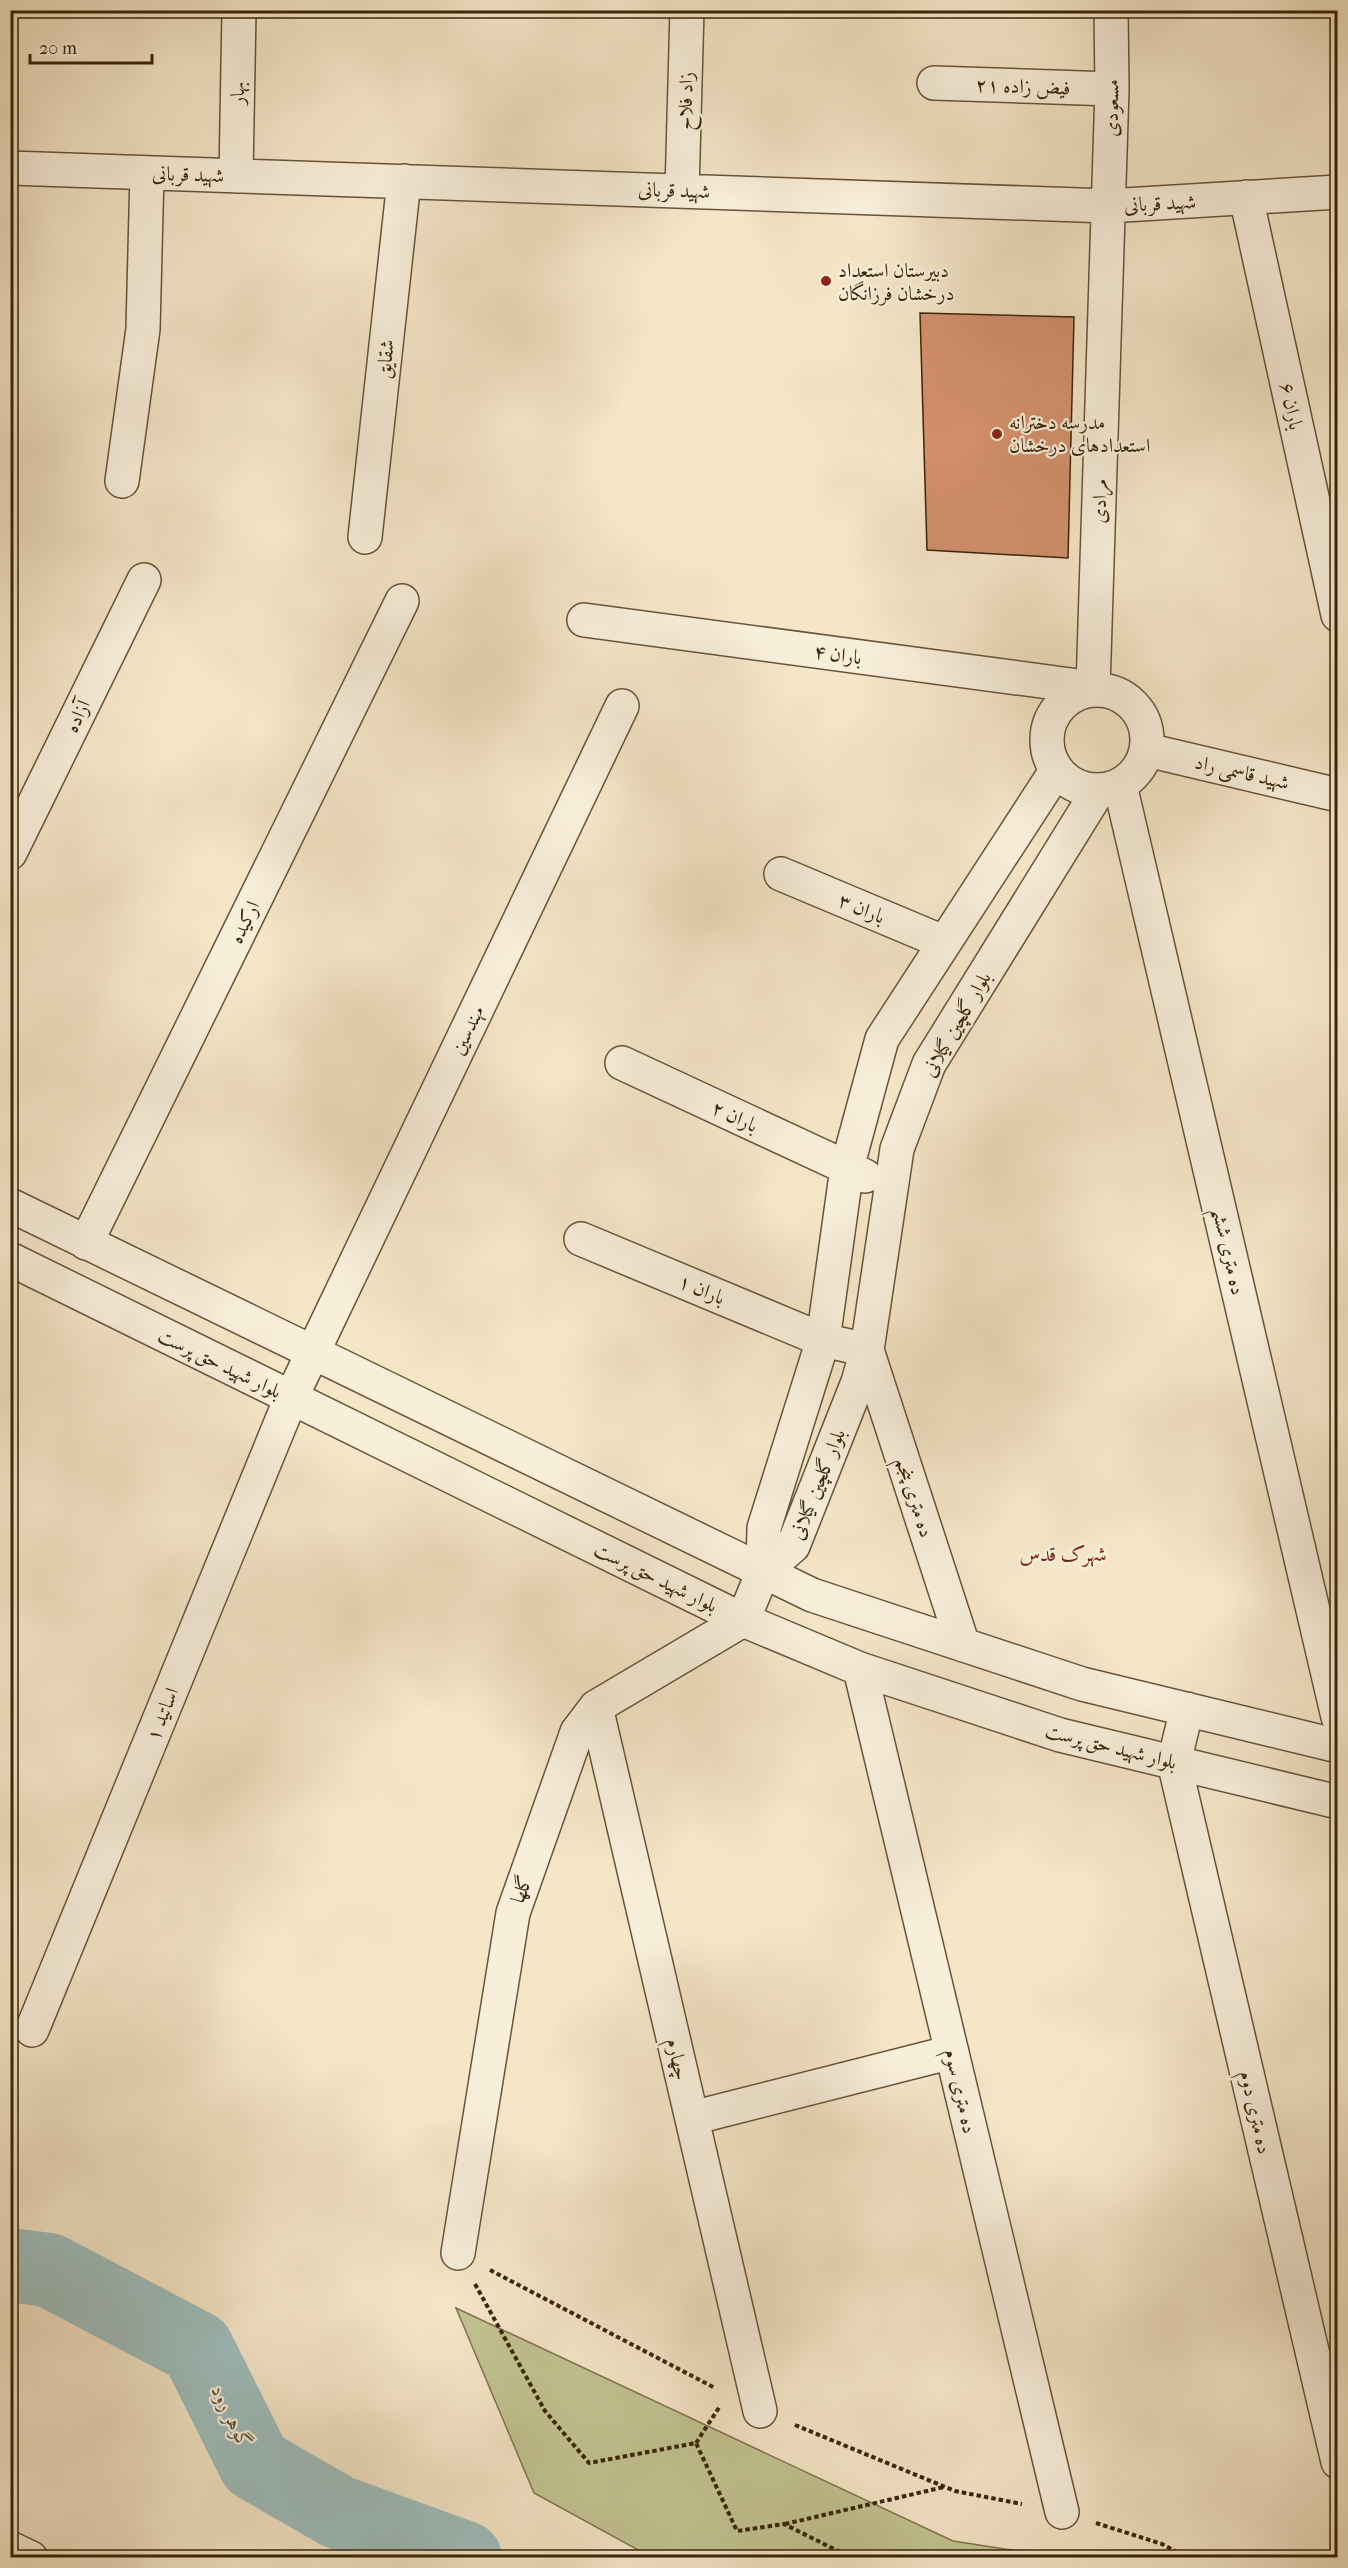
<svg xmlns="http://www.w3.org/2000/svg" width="1348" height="2568" font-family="'IM FELL French Canon',Amiri,serif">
	<rect width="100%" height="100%" fill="#f5e6c8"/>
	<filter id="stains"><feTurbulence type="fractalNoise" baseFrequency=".00333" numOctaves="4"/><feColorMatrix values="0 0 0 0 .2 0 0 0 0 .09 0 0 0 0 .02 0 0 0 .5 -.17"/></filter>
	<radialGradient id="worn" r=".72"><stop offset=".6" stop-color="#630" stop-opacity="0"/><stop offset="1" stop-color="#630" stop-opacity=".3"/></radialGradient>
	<path fill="#c2c392" stroke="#7e744d" stroke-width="1.5" d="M456 2308 953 2541 1058 2557H651L534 2493Z"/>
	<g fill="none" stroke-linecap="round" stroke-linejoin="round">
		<path stroke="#9ebebd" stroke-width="74" d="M10 2265 49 2270 197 2348 255 2464 338 2512 465 2558"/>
	</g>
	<path fill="#d3906c" stroke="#392408" stroke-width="1.5" d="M920 313 1074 317 1068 558 927 550Z"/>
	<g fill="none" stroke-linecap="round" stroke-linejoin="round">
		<defs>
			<path id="minor" d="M934 83 1112 89
				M10 168 1108 206 1338 192
				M236 176 239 10
				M682 191 687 10
				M1246 197 1338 615
				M122 481 143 329 147 173
				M365 537 404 181
				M584 620 1093 688 1112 89 1111 10
				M1047 740a50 50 0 1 1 100 0a50 50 0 1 1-100 0Z
				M1147 750 1338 795
				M1120 785 1338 1717
				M10 853 144 580
				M781 874 943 942
				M622 1063 865 1176
				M10 1205 812 1595 1082 1684 1338 1746
				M581 1239 823 1340 867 1350 963 1645
				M86 1243 402 601
				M10 1259 743 1620 860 1669 1060 1735 1338 1802
				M763 1572 793 1546 858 1382 867 1350 897 1149 929 1064 1098 791
				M860 1669 1062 2512
				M596 1707 760 2411
				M1187 1709 1174 1762 1338 2462
				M32 2030 291 1398 622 706
				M692 2118 952 2052
				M458 2253 513 1913 577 1732 596 1707 743 1620 763 1572 764 1528 823 1340 847 1168 882 1039 1056 771
				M10 2548 31 2558"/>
		</defs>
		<use href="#minor" stroke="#685438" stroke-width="36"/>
		<path stroke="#392408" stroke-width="4" stroke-dasharray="4.5 3" stroke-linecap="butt" d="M490 2270 715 2388
			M475 2284 545 2411 589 2463 696 2443 737 2531 784 2524 852 2558
			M795 2425 955 2491 1022 2504
			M696 2443 720 2406
			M1096 2523 1162 2544 1188 2558
			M785 2524 944 2487"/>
		<use href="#minor" stroke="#f8efdb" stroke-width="33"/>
	</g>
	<g fill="#8f2418" stroke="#f8efdb" stroke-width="2">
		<circle cx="826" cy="281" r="6"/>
		<circle cx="997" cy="434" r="6"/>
	</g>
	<g text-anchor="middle" stroke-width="4.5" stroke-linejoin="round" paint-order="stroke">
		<g font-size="20" fill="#392408" stroke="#f8efdb">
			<text transform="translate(1023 86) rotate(2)" y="7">فیض زاده ۲۱</text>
			<text transform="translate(237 93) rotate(-89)" y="7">بهار</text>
			<text transform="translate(685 101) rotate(-88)" y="7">زاد فلاح</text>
			<text transform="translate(1111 108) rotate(-89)" y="7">مسعودی</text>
			<text transform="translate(188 174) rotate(2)" y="7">شهید قربانی</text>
			<text transform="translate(674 190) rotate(2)" y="7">شهید قربانی</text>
			<text transform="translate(1160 203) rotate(-3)" y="7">شهید قربانی</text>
			<text transform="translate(385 359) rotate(-84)" y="7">شقایق</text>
			<text transform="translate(1292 406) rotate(78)" y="7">باران ۶</text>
			<text transform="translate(1099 501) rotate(-88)" y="7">مرادی</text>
			<text transform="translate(838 654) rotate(8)" y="7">باران ۴</text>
			<text transform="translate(77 716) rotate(-64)" y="7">آزاده</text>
			<text transform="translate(1242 772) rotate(13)" y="7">شهید قاسمی راد</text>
			<text transform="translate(862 908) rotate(23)" y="7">باران ۳</text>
			<text transform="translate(244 922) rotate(-64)" y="7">ارکیده</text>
			<text transform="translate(956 1024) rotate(-60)" y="7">بلوار گلچین گیلانی</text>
			<text transform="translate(467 1030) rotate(-64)" y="7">مهندسین</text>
			<text transform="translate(735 1116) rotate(25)" y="7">باران ۲</text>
			<text transform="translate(1229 1251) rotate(77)" y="7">ده متری ششم</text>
			<text transform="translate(702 1289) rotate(23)" y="7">باران ۱</text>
			<text transform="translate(220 1363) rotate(26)" y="7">بلوار شهید حق پرست</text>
			<text transform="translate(817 1484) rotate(-68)" y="7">بلوار گلچین گیلانی</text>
			<text transform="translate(915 1497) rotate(72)" y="7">ده متری پنجم</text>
			<text transform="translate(656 1577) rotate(26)" y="7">بلوار شهید حق پرست</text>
			<text transform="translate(162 1714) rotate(-68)" y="7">اساتید ۱</text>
			<text transform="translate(1111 1746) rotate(14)" y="7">بلوار شهید حق پرست</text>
			<text transform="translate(521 1889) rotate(-70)" y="7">گلها</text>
			<text transform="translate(678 2059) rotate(77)" y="7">چهارم</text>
			<text transform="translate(961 2091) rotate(77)" y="7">ده متری سوم</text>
			<text transform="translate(1256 2112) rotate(77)" y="7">ده متری دوم</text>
		</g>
		<g font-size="20" fill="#392408" stroke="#f8efdb" text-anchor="start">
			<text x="838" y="277">دبیرستان استعداد<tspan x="838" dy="23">درخشان فرزانگان</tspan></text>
			<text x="1009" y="429">مدرسه دخترانه<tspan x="1009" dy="23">استعدادهای درخشان</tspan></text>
		</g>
		<g font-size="21" fill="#7a1f14" stroke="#f8efdb">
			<text x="1063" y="1561">شهرک قدس</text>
		</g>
		<g font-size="21" font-style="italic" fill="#57523e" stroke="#f8efdb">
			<text transform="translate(232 2417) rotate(64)" y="7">گوهر رود</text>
		</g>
	</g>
	<rect width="1348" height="2568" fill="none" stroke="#f5e6c8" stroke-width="36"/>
	<rect x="12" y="12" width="1324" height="2544" fill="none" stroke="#392408" stroke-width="3"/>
	<rect x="18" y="18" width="1312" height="2532" fill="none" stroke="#392408" stroke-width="1.5"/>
	<path d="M30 54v9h122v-9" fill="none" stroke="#392408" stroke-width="3"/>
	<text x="39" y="54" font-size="18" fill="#392408" stroke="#f8efdb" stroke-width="4.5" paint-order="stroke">20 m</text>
	<rect width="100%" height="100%" filter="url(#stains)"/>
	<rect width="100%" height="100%" fill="url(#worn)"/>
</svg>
